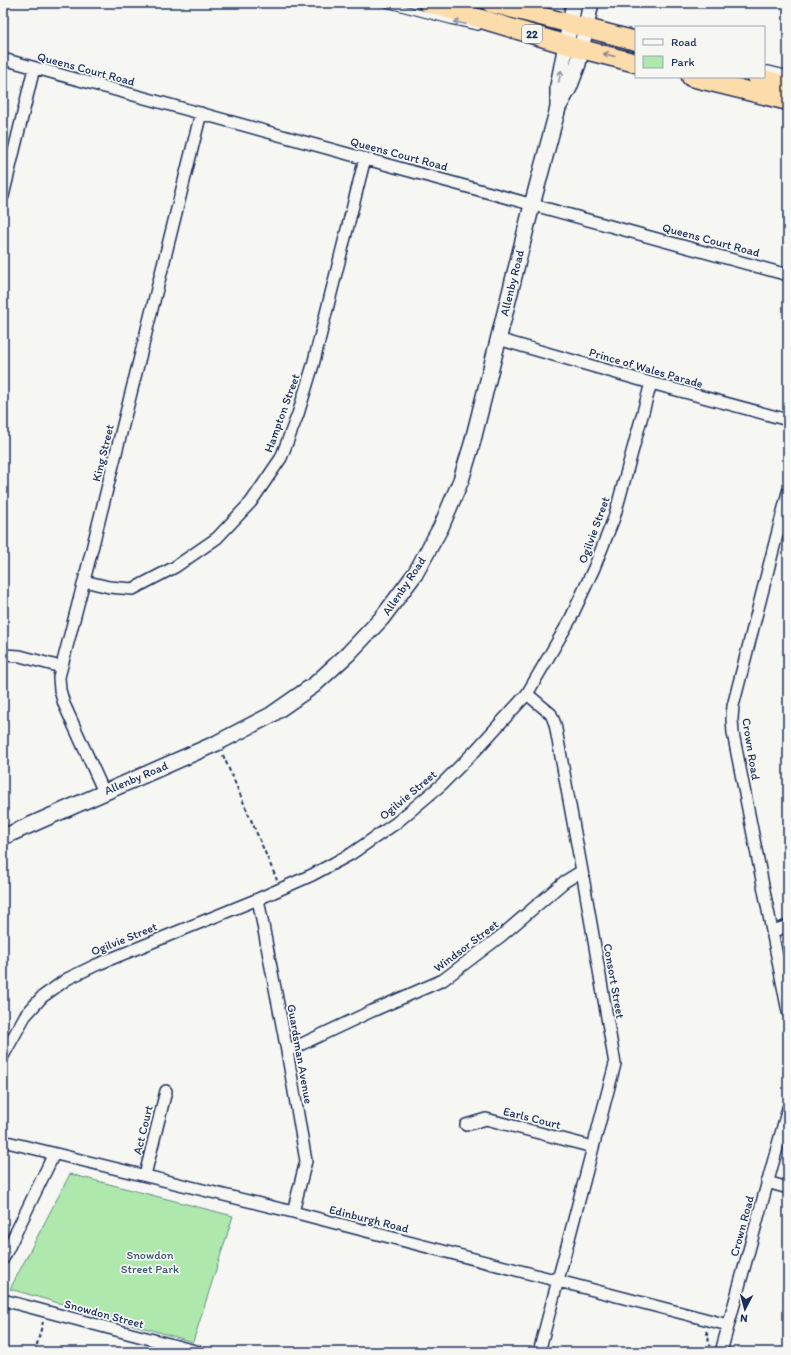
<svg xmlns="http://www.w3.org/2000/svg" width="791" height="1355" font-family="Itim,sans-serif">
	<rect width="100%" height="100%" fill="#f6f6f2"/>
	<filter id="ink" filterUnits="userSpaceOnUse"><feTurbulence type="fractalNoise" baseFrequency=".025" numOctaves="2"/><feDisplacementMap in="SourceGraphic" scale="8" xChannelSelector="R" yChannelSelector="G"/><feConvolveMatrix kernelMatrix="1 2 1 2 8 2 1 2 1" color-interpolation-filters="sRGB"/></filter>
	<g filter="url(#ink)">
		<path fill="#aee8ad" stroke="#648c86" d="M70 1174 233 1216 193 1342 10 1289Z"/>
		<g fill="none" stroke-linecap="round" stroke-linejoin="round">
			<defs>
				<path id="service" d="M383 3 451 21 478 27
					M764 70 768 69 788 74"/>
				<path id="minor" d="M3 59 788 275
					M3 196 34 68
					M498 339 651 383 788 420
					M788 492 733 706 732 719 733 733 788 1012
					M84 581 109 587 133 589 175 567 217 538 251 502 281 458 298 414 313 365 365 158
					M3 655 20 656 61 667
					M527 694 551 714 555 724 582 871 615 1064 539 1352
					M104 792 64 704 60 690 59 677 84 581 201 113
					M258 899 287 1051 306 1161 293 1212
					M773 931 788 926
					M287 1051 372 1011 443 980 501 936 564 882 582 871
					M3 1056 25 1016 42 997 67 979 96 965 258 899 312 875 351 854 396 823 441 785 476 750 527 694 570 620 594 568 614 518 651 383
					M466 1125 486 1119 593 1147
					M3 1141 293 1212 728 1325
					M145 1175 166 1091
					M767 1182 788 1188
					M3 1259 54 1154
					M3 1300 199 1352
					M721 1352 788 1108"/>
				<path id="secondary" d="M558 107V86L574 3
					M3 837 217 743 271 715 314 685 348 654 382 618 415 574 441 527 461 480 472 444 532 205 558 108 569 88 578 64 591 3"/>
				<path id="trunk" d="M428 3 581 49 636 63
					M491 3 636 41
					M691 77 788 101
					M757 77 788 86"/>
			</defs>
			<use href="#service" stroke="#1b2f5e" stroke-width="8"/>
			<use href="#minor" stroke="#1b2f5e" stroke-width="14"/>
			<use href="#secondary" stroke="#1b2f5e" stroke-width="18"/>
			<use href="#trunk" stroke="#1b2f5e" stroke-width="21"/>
			<path stroke="#1b2f5e" stroke-width="2" stroke-dasharray="4 3" stroke-linecap="butt" d="M223 755 277 880
				M706 1331 707 1333 710 1346
				M35 1352 43 1322"/>
			<use href="#service" stroke="#f6f6f2" stroke-width="5.5"/>
			<use href="#minor" stroke="#f6f6f2" stroke-width="11"/>
			<use href="#secondary" stroke="#f6f6f2" stroke-width="15"/>
			<use href="#trunk" stroke="#fddcac" stroke-width="18"/>
		</g>
		<defs><path id="oneway-shaft" d="M-6 0H5M1.5-3L5.5 0L1.5 3" fill="none" stroke-width="1.6" stroke-linecap="round" stroke-linejoin="round"/></defs>
		<g stroke="#8892a8">
			<use href="#oneway-shaft" transform="translate(460 23) rotate(-168)"/>
			<use href="#oneway-shaft" transform="translate(560 76) rotate(-77)"/>
		</g>
		<use stroke="#8c8685" href="#oneway-shaft" transform="translate(609 55) rotate(-166)"/>
	</g>
	<g text-anchor="middle" stroke-width="3.5" stroke-linejoin="round" paint-order="stroke">
		<rect fill="#f6f6f2" stroke="#5d6b8a" stroke-width="1" x="522" y="25" width="20" height="18" rx="3"/>
		<g font-size="11" font-weight="bold" fill="#1b2f5e">
			<text x="532" y="38">22</text>
		</g>
		<g font-size="12" fill="#1b2f5e" stroke="#f6f6f2">
			<text transform="translate(86 69) rotate(15)" y="4">Queens Court Road</text>
			<text transform="translate(399 154) rotate(15)" y="4">Queens Court Road</text>
			<text transform="translate(711 240) rotate(15)" y="4">Queens Court Road</text>
			<text transform="translate(512 283) rotate(-76)" y="4">Allenby Road</text>
			<text transform="translate(646 368) rotate(16)" y="4">Prince of Wales Parade</text>
			<text transform="translate(282 413) rotate(-70)" y="4">Hampton Street</text>
			<text transform="translate(103 453) rotate(-76)" y="4">King Street</text>
			<text transform="translate(594 530) rotate(-70)" y="4">Ogilvie Street</text>
			<text transform="translate(404 586) rotate(-56)" y="4">Allenby Road</text>
			<text transform="translate(751 749) rotate(81)" y="4">Crown Road</text>
			<text transform="translate(136 778) rotate(-23)" y="4">Allenby Road</text>
			<text transform="translate(408 795) rotate(-40)" y="4">Ogilvie Street</text>
			<text transform="translate(124 939) rotate(-22)" y="4">Ogilvie Street</text>
			<text transform="translate(466 946) rotate(-37)" y="4">Windsor Street</text>
			<text transform="translate(614 981) rotate(80)" y="4">Consort Street</text>
			<text transform="translate(300 1054) rotate(80)" y="4">Guardsman Avenue</text>
			<text transform="translate(532 1118) rotate(14)" y="4">Earls Court</text>
			<text transform="translate(143 1130) rotate(-76)" y="4">Act Court</text>
			<text transform="translate(369 1219) rotate(14)" y="4">Edinburgh Road</text>
			<text transform="translate(742 1226) rotate(-75)" y="4">Crown Road</text>
			<text transform="translate(104 1314) rotate(15)" y="4">Snowdon Street</text>
		</g>
		<g font-size="12" fill="#38546e" stroke="#f6f6f2">
			<text x="150" y="1259">Snowdon<tspan x="150" dy="14">Street Park</tspan></text>
		</g>
	</g>
	<rect width="791" height="1355" fill="none" stroke="#f6f6f2" stroke-width="16"/>
	<rect x="8" y="8" width="775" height="1339" fill="none" stroke="#1b2f5e" stroke-width="1.5" filter="url(#ink)"/>
	<rect x="635" y="26" width="130" height="52" fill="#f6f6f2" stroke="#9ea6b7"/>
	<rect x="643" y="39" width="20" height="6" fill="#f6f6f2" stroke="#9ea6b7"/>
	<text x="671" y="46" font-size="12" fill="#1b2f5e">Road</text>
	<rect x="643" y="56" width="20" height="12" fill="#aee8ad" stroke="#9ea6b7"/>
	<text x="671" y="66" font-size="12" fill="#1b2f5e">Park</text>
	<g transform="translate(745 1309) rotate(186)" stroke="#f6f6f2" stroke-width="3" paint-order="stroke">
	<path d="M0-3L7 15L0 10L-7 15Z" fill="#1b2f5e"/>
	<text y="-6" font-size="11" font-weight="bold" text-anchor="middle" fill="#1b2f5e">N</text>
	</g>
</svg>
